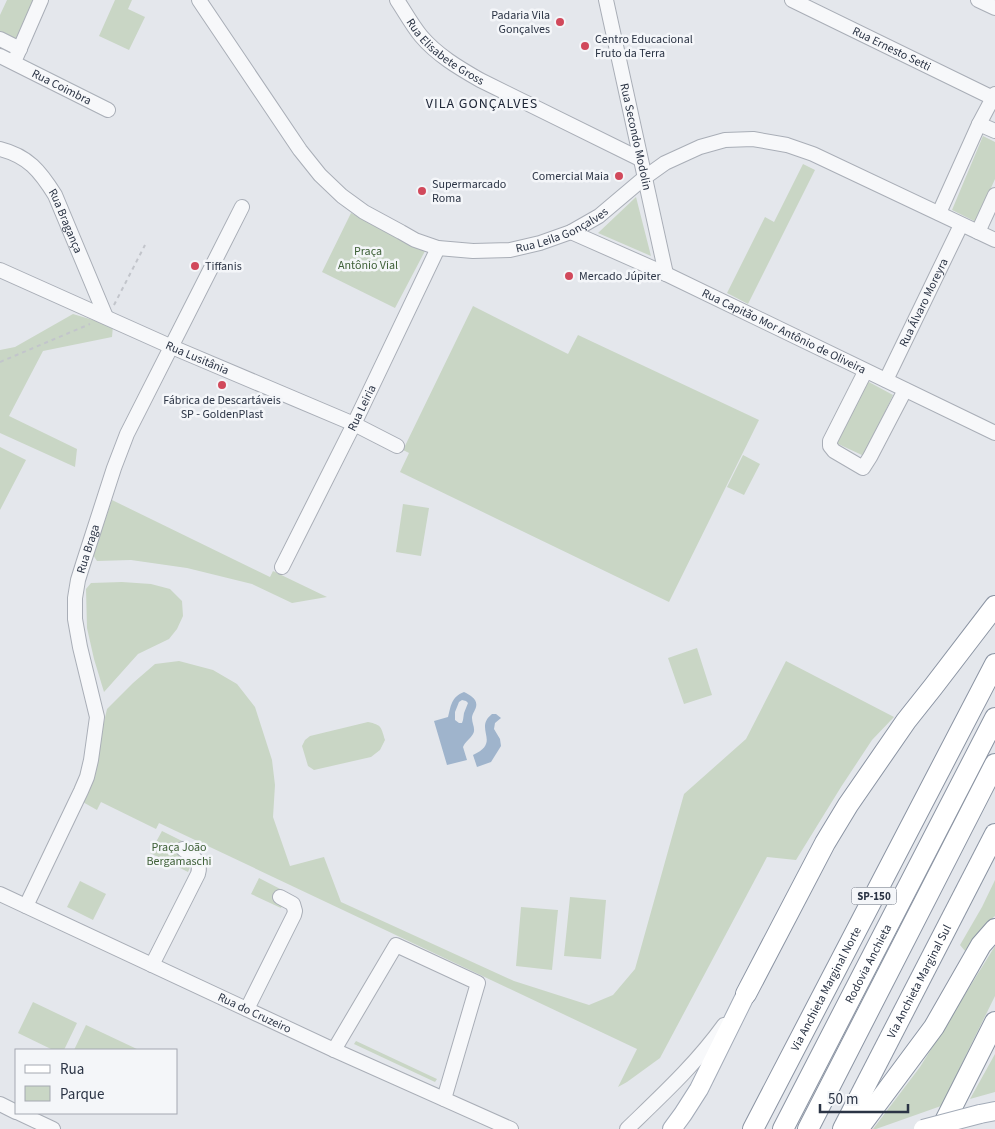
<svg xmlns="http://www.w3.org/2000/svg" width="995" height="1129" font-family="'Source Sans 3',sans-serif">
	<rect width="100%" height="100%" fill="#e4e7ec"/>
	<path fill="#c9d6c5" d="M7 0H37L18 41 0 33V15Z
		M115 0H132L128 9 145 17 129 50 99 36Z
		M983 136 995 142V179L976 222 952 210Z
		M803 164 815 170 748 304 727 293 765 217 774 222Z
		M636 197 651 256 598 233Z
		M351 213 425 251 395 308 322 272Z
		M473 306 568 354 578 335 759 420 669 602 400 472 409 453 403 450Z
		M73 314 113 326 112 337 43 351 9 416 77 449 75 467 0 433V350L15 347Z
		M867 381 893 395 864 456 836 443Z
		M0 447 26 460 0 510Z
		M743 455 760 464 744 495 727 487Z
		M112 500 270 577 273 571 327 597 292 603 252 584 187 568 131 560 97 561 93 555Z
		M403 504 429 508 421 556 396 552Z
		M122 582 151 584 170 589 182 601 183 616 177 629 169 639 138 654 104 692 94 659 87 628 86 589 91 583Z
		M697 648 712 695 684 704 668 658Z
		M179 661 213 670 237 684 255 707 272 760 275 785 273 817 290 866 324 857 341 902 514 981 589 1005 613 995 635 969 684 794 746 739 786 661 894 717 872 740 841 787 796 860 767 857 660 1058 627 1082 618 1087 637 1049 159 823 156 829 101 802 97 810 81 801 100 739 107 709 133 683 155 664Z
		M368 722C382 725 381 727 385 740L380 750 371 757 314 770 308 766 302 746 305 740 310 736Z
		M162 831 198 849 188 872 150 853Z
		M259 878 288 893 281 908 251 894Z
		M995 880V916L983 927 965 951 960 945 982 907Z
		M80 881 106 894 93 920 67 907Z
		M570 897 606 900 601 959 564 956Z
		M521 907 558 910 552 970 516 966Z
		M995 946V996L941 1106 876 1129H873L920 1067Z
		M33 1002 77 1023 64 1050H53L18 1033Z
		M86 1025 139 1050H74Z
		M356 1041 437 1079 435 1082 354 1044Z
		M995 1054V1092L970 1099Z"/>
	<path fill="#9fb4cc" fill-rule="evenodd" d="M464 692C470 695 478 699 476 707 475 711 472 714 472 718 472 724 476 729 473 734 470 739 465 742 463 747L467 760 447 765 434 721 448 717C451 706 451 697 464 692ZM462 700 466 701 468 703 464 713 463 720 462 723H459L455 720V712L459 702Z
		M492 714H496L501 718 495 723 494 729 500 739 501 746 491 762 477 767 473 755C502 742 473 729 492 714Z"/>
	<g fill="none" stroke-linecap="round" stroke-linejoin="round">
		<defs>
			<g id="minor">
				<path id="s1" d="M199 0 300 150 320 175 342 196 364 212 401 232 415 240 438 248 473 251 510 250 540 243 571 232 599 216 644 178 665 163 700 147 725 140 753 139 787 145 813 154 995 240"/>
				<path id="s2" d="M397 0C405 12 412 25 421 36 437 55 459 68 480 80L640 159"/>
				<path id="s3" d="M606 0 666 274"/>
				<path id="s4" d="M792 0 993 98"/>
				<path d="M978 0 995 8"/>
				<path d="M0 39 20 49"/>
				<path id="s5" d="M0 56 108 110"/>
				<path d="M14 62 41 0"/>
				<path d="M979 124 995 131"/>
				<path id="s6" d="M0 149C28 156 40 171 55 195L106 317"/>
				<path d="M939 213 979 124 995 94"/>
				<path id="s7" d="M571 232 666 274 995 433"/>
				<path d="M978 232 995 195"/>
				<path id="s8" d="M0 270 172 347 354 424 397 446"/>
				<path d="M865 372 830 441V446L834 451 863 468 870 457 905 390"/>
				<path id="s9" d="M886 380 961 225"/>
				<path id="s10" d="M282 567 354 424 438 248"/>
				<path id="s11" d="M0 894 334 1050 511 1129"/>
				<path id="s12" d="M26 906 81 791 87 777 91 760 97 717 80 647 75 619V598L78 580 83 564 114 468 127 434 242 207"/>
				<path d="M152 965 198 874C202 861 192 856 183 849"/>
				<path d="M247 1009 294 915 295 911 293 904 280 897"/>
				<path d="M334 1050 396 945 478 983 444 1099"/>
				<path d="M0 1104 16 1112"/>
				<path d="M19 1113 53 1129"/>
				<path d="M627 1129C661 1096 696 1064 724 1025"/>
			</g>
			<path id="major" d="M980 1114 995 1111
				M672 1129 683 1114 699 1089 746 994"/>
			<g id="highway">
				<path d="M746 994 825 843 848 805 906 721 933 687 995 606"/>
				<path id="s13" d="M753 1129 995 664"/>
				<path id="s14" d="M783 1129 995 718"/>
				<path d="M808 1129 995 764"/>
				<path id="s15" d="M843 1129 995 834"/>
				<path d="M858 1129 885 1093 934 1027 981 945 995 929"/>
				<path d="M941 1129 995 1022"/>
			</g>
		</defs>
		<use href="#minor" stroke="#a9aeb7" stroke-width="16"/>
		<use href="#major" stroke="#a3abb8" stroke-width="20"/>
		<use href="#highway" stroke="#8b94a3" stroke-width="22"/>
		<path stroke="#c2c5cb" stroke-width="2" stroke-dasharray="4 4" stroke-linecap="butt" d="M114 305 145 245
			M0 362 90 324"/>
		<use href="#minor" stroke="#f7f8fa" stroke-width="14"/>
		<use href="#major" stroke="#fff" stroke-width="18"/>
		<use href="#highway" stroke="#fff" stroke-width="20"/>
		<defs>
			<path id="major-bridge" d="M923 1129 980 1114"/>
		</defs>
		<use href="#major-bridge" stroke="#a3abb8" stroke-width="20" stroke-linecap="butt"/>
		<use href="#major-bridge" stroke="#fff" stroke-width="18"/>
	</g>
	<g fill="#d1495b" stroke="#f4f6f9" stroke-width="2">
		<circle cx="560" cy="22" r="5"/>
		<circle cx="585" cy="46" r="5"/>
		<circle cx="619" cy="176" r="5"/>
		<circle cx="422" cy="191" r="5"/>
		<circle cx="195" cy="266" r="5"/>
		<circle cx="569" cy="276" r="5"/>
		<circle cx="222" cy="385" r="5"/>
	</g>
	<g text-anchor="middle" stroke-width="5" stroke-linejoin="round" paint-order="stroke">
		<rect fill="#f4f6f9" stroke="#676e7b" stroke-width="1" x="851.5" y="887.5" width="45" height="17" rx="4"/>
		<g font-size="11" font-weight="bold" fill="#2b3445">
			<text x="874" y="900">SP-150</text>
		</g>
		<g font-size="12" fill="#2b3445" stroke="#f4f6f9" text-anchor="start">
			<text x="550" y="19" text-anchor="end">Padaria Vila<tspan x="550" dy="14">Gonçalves</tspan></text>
			<text x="595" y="43">Centro Educacional<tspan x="595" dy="14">Fruto da Terra</tspan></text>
			<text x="609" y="180" text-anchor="end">Comercial Maia</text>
			<text x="432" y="188">Supermarcado<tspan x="432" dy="14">Roma</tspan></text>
			<text x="205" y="270">Tiffanis</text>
			<text x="579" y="280">Mercado Júpiter</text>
			<text x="222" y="404" text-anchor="middle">Fábrica de Descartáveis<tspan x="222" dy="14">SP - GoldenPlast</tspan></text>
		</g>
		<g font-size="12" fill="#2b3445" stroke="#f4f6f9">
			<text dy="4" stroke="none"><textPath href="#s4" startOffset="111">Rua Ernesto Setti</textPath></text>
			<text dy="4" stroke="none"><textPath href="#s2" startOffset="72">Rua Elisabete Gross</textPath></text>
			<text dy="4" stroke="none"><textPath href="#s5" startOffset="69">Rua Coimbra</textPath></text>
			<text dy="4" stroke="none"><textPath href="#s3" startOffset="140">Rua Secondo Modolin</textPath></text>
			<text dy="4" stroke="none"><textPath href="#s6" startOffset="102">Rua Bragança</textPath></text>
			<text dy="4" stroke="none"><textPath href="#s1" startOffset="481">Rua Leila Gonçalves</textPath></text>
			<text dy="4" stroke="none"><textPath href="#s9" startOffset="86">Rua Álvaro Moreyra</textPath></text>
			<text dy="4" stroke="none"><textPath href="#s7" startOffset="235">Rua Capitão Mor Antônio de Oliveira</textPath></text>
			<text dy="4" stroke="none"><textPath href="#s8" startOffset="216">Rua Lusitânia</textPath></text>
			<text dy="4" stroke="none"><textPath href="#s10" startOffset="178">Rua Leiria</textPath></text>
			<text dy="4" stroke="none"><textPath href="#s12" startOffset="376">Rua Braga</textPath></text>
			<text dy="4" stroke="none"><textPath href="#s14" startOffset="186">Rodovia Anchieta</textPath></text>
			<text dy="4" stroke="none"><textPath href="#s15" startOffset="166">Via Anchieta Marginal Sul</textPath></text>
			<text dy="4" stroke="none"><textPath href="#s13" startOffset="158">Via Anchieta Marginal Norte</textPath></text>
			<text dy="4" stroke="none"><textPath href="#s11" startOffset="281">Rua do Cruzeiro</textPath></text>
		</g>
		<g font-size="12" fill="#3f6138" stroke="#f4f6f9">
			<text x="368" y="255">Praça<tspan x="368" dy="14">Antônio Vial</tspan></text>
			<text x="179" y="851">Praça João<tspan x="179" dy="14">Bergamaschi</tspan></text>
		</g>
		<g font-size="14" letter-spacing="1" fill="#1d2536" stroke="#f4f6f9">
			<text x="482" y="108">VILA GONÇALVES</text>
		</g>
	</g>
	<rect x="15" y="1049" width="162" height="65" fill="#f4f6f9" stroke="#a4a8b1"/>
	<rect x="25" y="1065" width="25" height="8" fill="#ffffff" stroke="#a4a8b1"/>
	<text x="60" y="1074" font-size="15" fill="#2b3445">Rua</text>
	<rect x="25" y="1086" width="25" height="15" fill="#c9d6c5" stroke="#a4a8b1"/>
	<text x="60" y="1099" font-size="15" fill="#2b3445">Parque</text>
	<path d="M820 1104v8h88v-8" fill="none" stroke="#2b3445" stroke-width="2.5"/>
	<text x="828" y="1104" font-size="15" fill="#2b3445" stroke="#f4f6f9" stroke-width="4" paint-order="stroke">50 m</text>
</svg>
